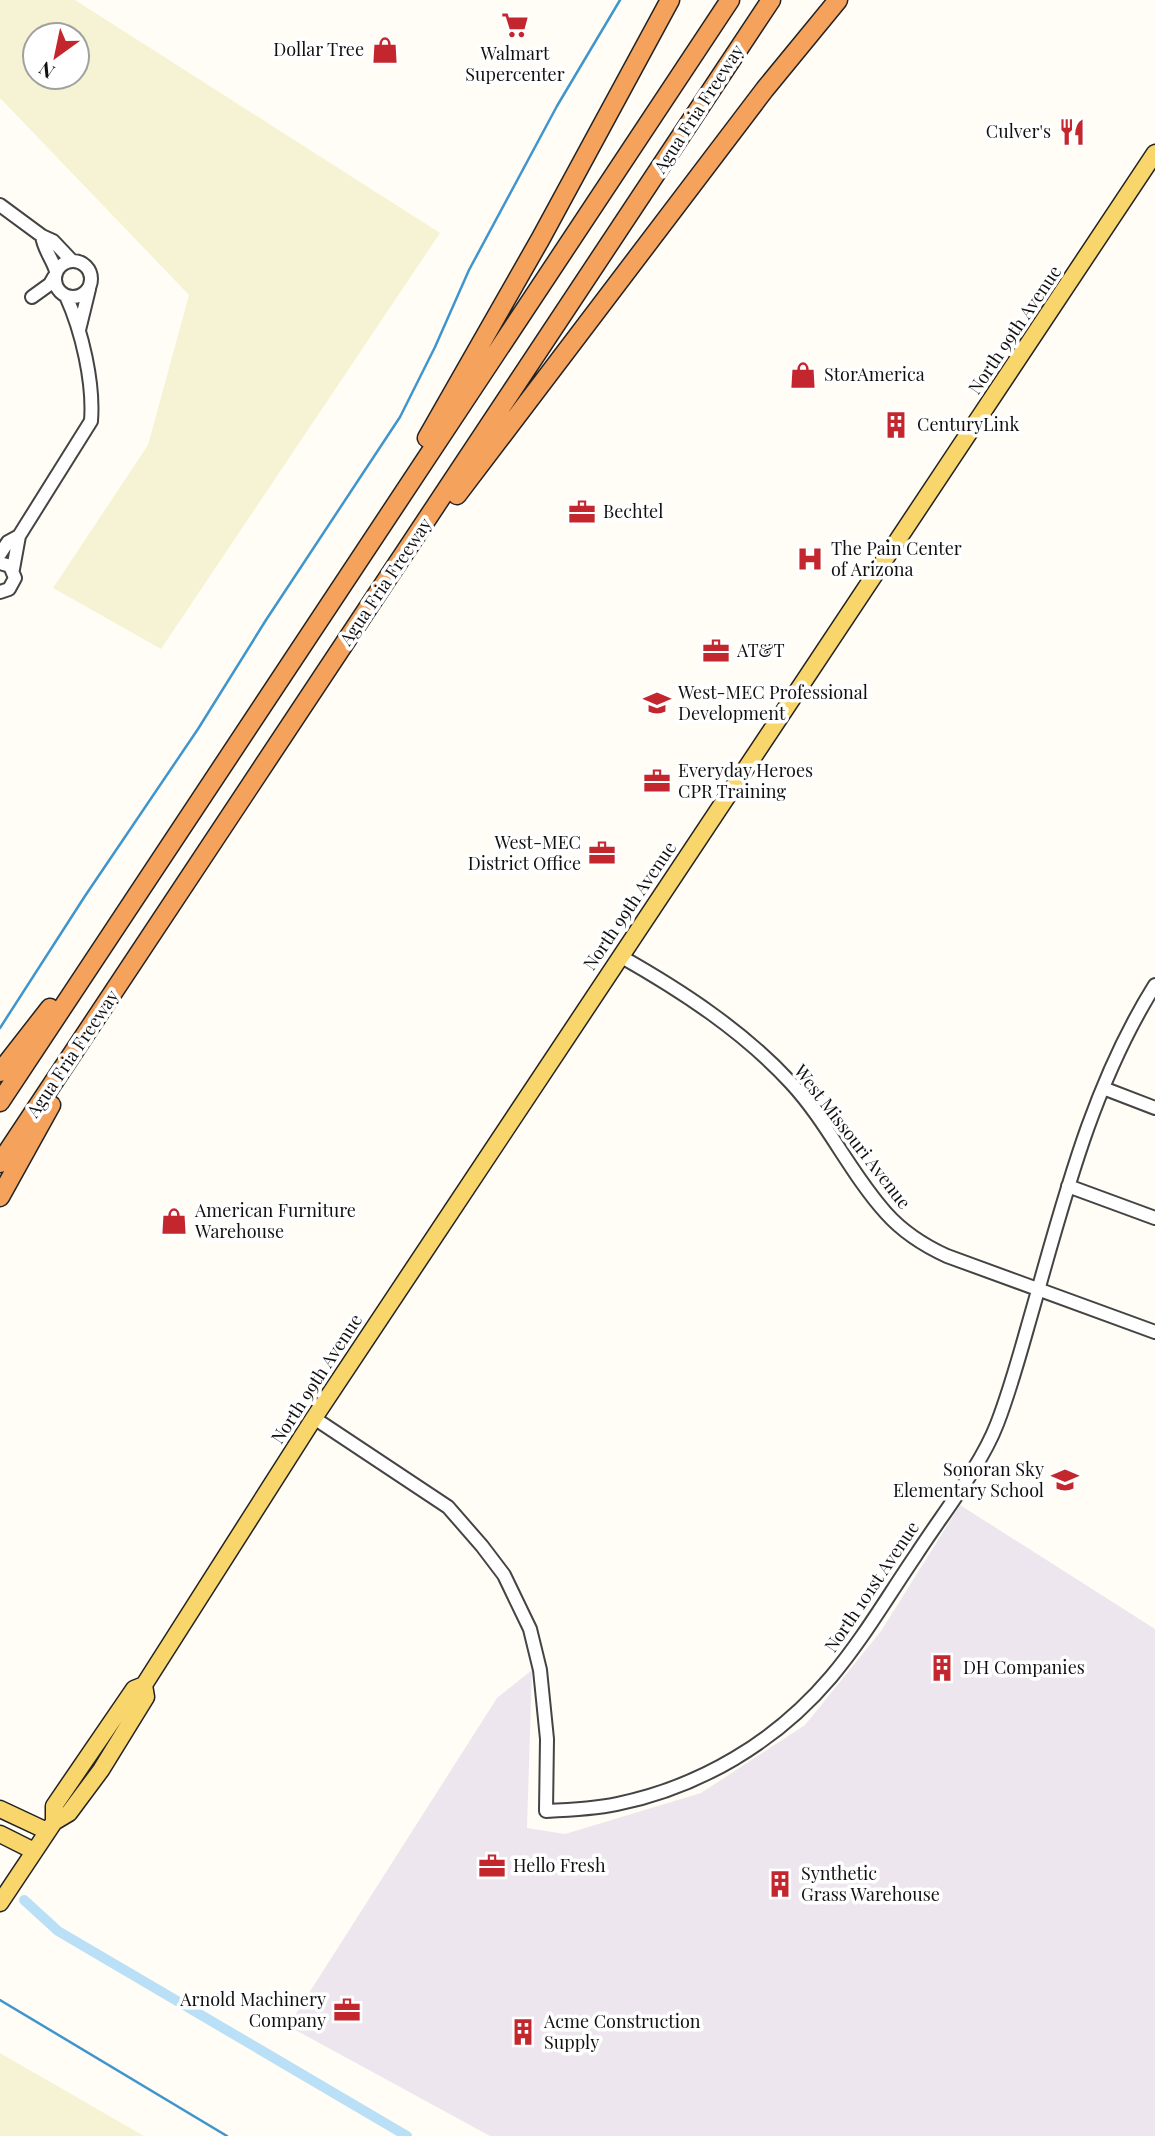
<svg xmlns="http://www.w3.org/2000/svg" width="1155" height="2136" font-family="'Playfair Display',serif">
	<rect width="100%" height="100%" fill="#fffdf5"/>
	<path fill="#eee6ef" d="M960 1505 1155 1629V2136H490L288 2026 497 1698 532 1670 527 1828 565 1834 701 1793 805 1725 881 1631Z"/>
	<path fill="#f6f3d4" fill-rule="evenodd" d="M0 0H75L440 233 161 649 53 588 148 445 189 295 0 98ZM77 35V77H35V35Z
		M0 2053 144 2136H0Z"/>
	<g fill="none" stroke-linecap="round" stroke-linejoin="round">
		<path stroke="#3f96cf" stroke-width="2.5" d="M0 1028 85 896 198 729 266 620 400 417 435 347 469 270 557 106 620 0
			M0 2000 227 2136"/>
		<path stroke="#b9e0f7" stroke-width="10" d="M24 1900 58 1931 407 2136"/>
		<defs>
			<path id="minor" d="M0 205 42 236 53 241 71 260
				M42 236C44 250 52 258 56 271
				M55 279a18 18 0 1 1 36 0a18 18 0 1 1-36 0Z
				M32 297 50 284 54 277
				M79 330 89 289
				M0 554 8 542 19 536 91 421C94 383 82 331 66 296
				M0 563 10 566 15 578 9 589 0 592
				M13 569 19 536
				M620 956C682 991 743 1031 791 1083 828 1123 850 1173 886 1213 903 1232 925 1246 947 1256L1155 1332
				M1103 1088 1155 1108
				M1068 1186 1155 1218
				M314 1418 448 1507 482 1546 504 1575 530 1629 540 1670 547 1739 546 1811C570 1810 593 1809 617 1804 700 1787 776 1742 831 1677 863 1639 888 1596 916 1555 941 1516 981 1466 997 1424 1009 1393 1018 1361 1027 1329 1061 1212 1089 1090 1155 985"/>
			<path id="major" d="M0 1809 47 1831
				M54 1822V1806L134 1689 144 1685 314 1418 1155 153
				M0 1834 34 1851
				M0 1903 54 1822 69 1813 101 1770 146 1697 144 1685"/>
			<path id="highway" d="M427 438 541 238 670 0
				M457 495 765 89 838 0
				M0 1072 50 1008
				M0 1102 730 0
				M0 1163 771 0
				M0 1197 51 1105"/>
		</defs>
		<use href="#minor" stroke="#444" stroke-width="16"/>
		<use href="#major" stroke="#222" stroke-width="19"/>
		<use href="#highway" stroke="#222" stroke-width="21"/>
		<use href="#minor" stroke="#fff" stroke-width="12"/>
		<use href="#major" stroke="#f9d66b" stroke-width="16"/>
		<use href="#highway" stroke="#f5a25d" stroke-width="18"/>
	</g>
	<defs>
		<symbol id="supermarket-bare" viewBox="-9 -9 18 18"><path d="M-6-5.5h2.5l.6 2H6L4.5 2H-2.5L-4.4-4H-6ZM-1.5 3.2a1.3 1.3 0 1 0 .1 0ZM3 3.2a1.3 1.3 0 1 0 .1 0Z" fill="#c4262e" stroke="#fff" stroke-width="2.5" paint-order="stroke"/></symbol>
		<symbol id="shop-bare" viewBox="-9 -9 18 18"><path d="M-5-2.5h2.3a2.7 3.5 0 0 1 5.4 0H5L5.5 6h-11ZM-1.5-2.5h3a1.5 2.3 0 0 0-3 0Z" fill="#c4262e" stroke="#fff" stroke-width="2.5" paint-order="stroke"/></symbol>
		<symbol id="restaurant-bare" viewBox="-9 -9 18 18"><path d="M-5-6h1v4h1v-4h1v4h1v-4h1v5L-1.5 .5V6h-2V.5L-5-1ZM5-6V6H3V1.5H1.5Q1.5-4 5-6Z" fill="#c4262e" stroke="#fff" stroke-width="2.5" paint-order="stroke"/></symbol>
		<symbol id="building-bare" viewBox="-9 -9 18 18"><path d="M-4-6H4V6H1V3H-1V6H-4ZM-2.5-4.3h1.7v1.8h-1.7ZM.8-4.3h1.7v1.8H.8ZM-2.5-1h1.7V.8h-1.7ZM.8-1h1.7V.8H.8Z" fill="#c4262e" stroke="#fff" stroke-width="2.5" paint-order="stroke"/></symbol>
		<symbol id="office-bare" viewBox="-9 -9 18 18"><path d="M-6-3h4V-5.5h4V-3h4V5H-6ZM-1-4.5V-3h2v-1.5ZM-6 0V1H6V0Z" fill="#c4262e" stroke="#fff" stroke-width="2.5" paint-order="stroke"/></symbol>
		<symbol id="hospital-bare" viewBox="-9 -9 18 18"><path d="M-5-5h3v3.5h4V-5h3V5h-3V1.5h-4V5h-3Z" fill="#c4262e" stroke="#fff" stroke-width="2.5" paint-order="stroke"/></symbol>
		<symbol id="university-bare" viewBox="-9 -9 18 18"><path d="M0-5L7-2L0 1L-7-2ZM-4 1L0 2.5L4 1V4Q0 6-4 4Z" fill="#c4262e" stroke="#fff" stroke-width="2.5" paint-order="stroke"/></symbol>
		<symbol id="school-bare" viewBox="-9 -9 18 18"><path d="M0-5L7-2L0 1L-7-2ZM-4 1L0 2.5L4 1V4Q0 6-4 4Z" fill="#c4262e" stroke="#fff" stroke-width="2.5" paint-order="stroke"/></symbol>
	</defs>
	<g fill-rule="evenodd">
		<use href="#supermarket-bare" x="496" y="6" width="38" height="38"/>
		<use href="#shop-bare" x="366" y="31" width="38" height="38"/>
		<use href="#restaurant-bare" x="1053" y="113" width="38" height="38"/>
		<use href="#shop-bare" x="784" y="356" width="38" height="38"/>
		<use href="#building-bare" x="877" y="406" width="38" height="38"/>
		<use href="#office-bare" x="563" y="493" width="38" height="38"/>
		<use href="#hospital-bare" x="791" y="540" width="38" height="38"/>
		<use href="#office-bare" x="697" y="632" width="38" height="38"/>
		<use href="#university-bare" x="638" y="684" width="38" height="38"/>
		<use href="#office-bare" x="638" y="762" width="38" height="38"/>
		<use href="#office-bare" x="583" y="834" width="38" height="38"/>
		<use href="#shop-bare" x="155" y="1202" width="38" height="38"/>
		<use href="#school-bare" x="1046" y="1461" width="38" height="38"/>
		<use href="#building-bare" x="923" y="1649" width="38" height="38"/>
		<use href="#office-bare" x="473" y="1847" width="38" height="38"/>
		<use href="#building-bare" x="761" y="1865" width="38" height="38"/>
		<use href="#office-bare" x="328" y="1991" width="38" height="38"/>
		<use href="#building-bare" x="504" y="2013" width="38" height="38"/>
	</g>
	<g text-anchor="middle" stroke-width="7" stroke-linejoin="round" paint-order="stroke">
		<g font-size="18" fill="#111" stroke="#fff" text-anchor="start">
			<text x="364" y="56" text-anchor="end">Dollar Tree</text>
			<text x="515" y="60" text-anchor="middle">Walmart<tspan x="515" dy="21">Supercenter</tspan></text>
			<text x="1051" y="138" text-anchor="end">Culver's</text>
			<text x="824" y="381">StorAmerica</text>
			<text x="917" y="431">CenturyLink</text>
			<text x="603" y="518">Bechtel</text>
			<text x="831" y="555">The Pain Center<tspan x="831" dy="21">of Arizona</tspan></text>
			<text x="737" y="657">AT&amp;T</text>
			<text x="678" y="699">West-MEC Professional<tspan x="678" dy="21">Development</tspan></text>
			<text x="678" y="777">Everyday Heroes<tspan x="678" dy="21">CPR Training</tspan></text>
			<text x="581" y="849" text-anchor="end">West-MEC<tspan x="581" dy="21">District Office</tspan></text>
			<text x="195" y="1217">American Furniture<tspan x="195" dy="21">Warehouse</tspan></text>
			<text x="1044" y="1476" text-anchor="end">Sonoran Sky<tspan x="1044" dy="21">Elementary School</tspan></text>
			<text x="963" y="1674">DH Companies</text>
			<text x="513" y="1872">Hello Fresh</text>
			<text x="801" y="1880">Synthetic<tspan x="801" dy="21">Grass Warehouse</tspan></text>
			<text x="326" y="2006" text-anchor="end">Arnold Machinery<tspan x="326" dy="21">Company</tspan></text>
			<text x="544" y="2028">Acme Construction<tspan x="544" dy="21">Supply</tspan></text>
		</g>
		<g font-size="18" fill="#111" stroke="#fff">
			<text transform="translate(699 109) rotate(-57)" y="6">Agua Fria Freeway</text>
			<text transform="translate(1015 330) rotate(-56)" y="6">North 99th Avenue</text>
			<text transform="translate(386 582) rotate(-56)" y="6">Agua Fria Freeway</text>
			<text transform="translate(630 906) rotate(-56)" y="6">North 99th Avenue</text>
			<text transform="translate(73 1054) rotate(-56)" y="6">Agua Fria Freeway</text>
			<text transform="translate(852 1137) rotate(52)" y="6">West Missouri Avenue</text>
			<text transform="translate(317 1379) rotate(-57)" y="6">North 99th Avenue</text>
			<text transform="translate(872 1587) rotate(-56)" y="6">North 101st Avenue</text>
		</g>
	</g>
	<g transform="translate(56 56) rotate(213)"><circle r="33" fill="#ffffff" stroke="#a0a0a0" stroke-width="2"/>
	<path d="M0-5L12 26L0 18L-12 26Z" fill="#c4262e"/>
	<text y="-10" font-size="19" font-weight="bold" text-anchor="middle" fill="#111111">N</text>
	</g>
</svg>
